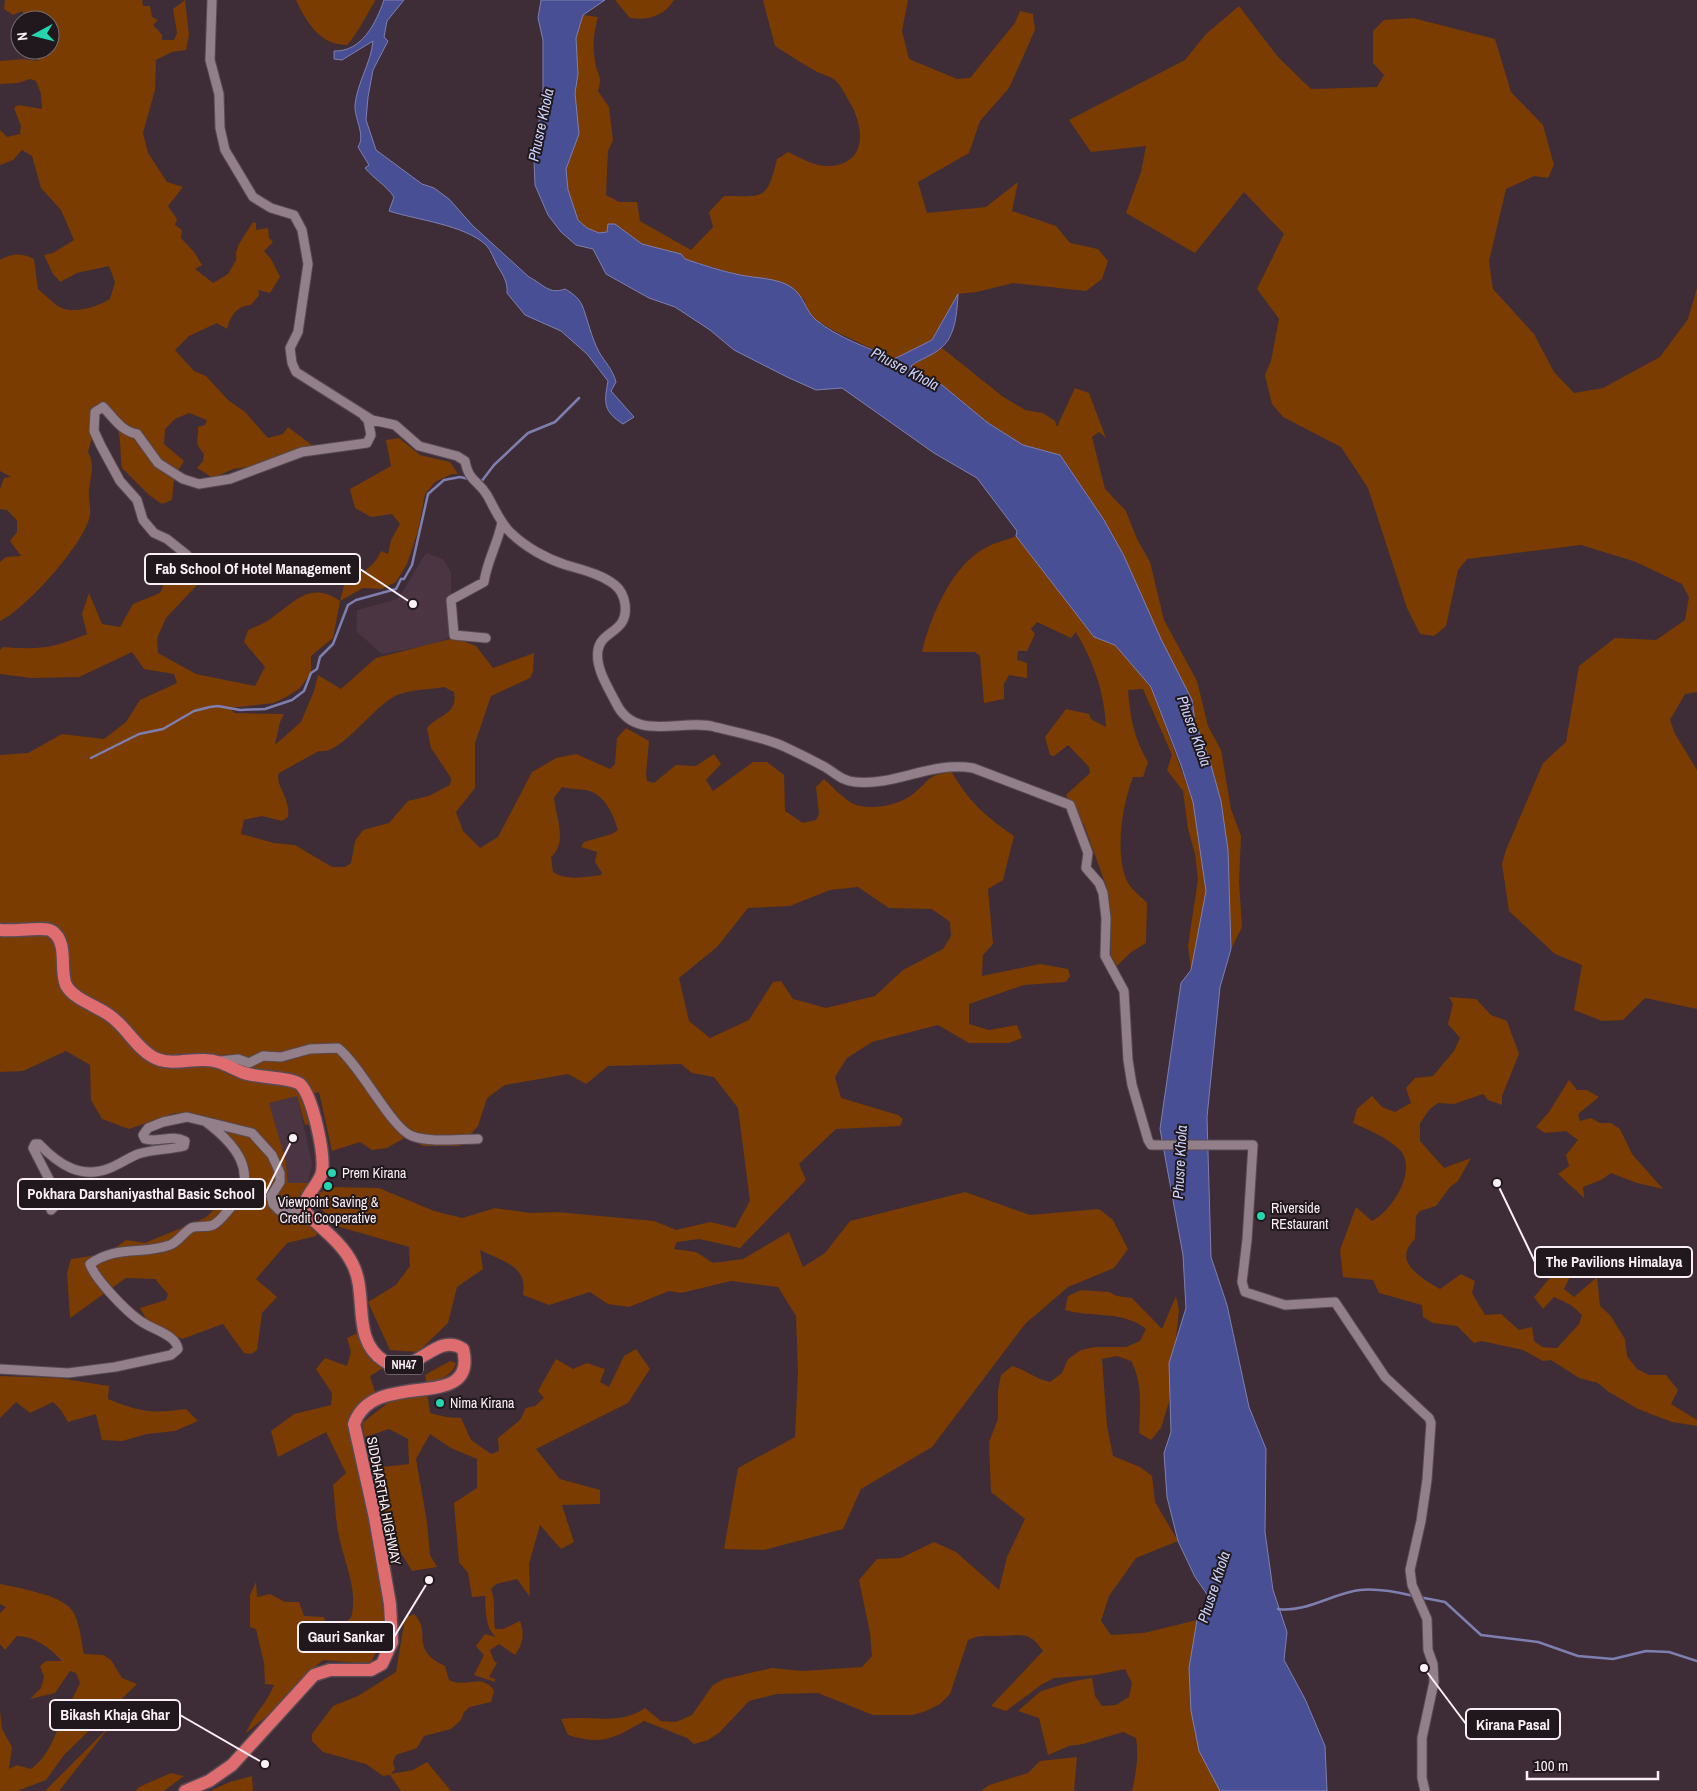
<svg xmlns="http://www.w3.org/2000/svg" width="1697" height="1791" font-family="'Archivo Narrow',sans-serif">
	<rect width="100%" height="100%" fill="#3e2d36"/>
	<path fill="#4c3542" d="M426 553 443 559 451 572V600L447 608 454 635 435 644 382 654 356 631 357 610 398 599Z
		M297 1096 312 1163 308 1183H288L286 1162 268 1103Z"/>
	<path fill="#7a3c00" fill-rule="evenodd" d="M5 0H142L143 6H150L152 17 158 20 153 25 162 35V40H174L177 33 173 9 185 0 189 35 186 50 172 52 156 60 155 90 143 133 148 153 167 182 183 187 168 206 177 219 175 225 182 230 181 238 194 252 202 265 195 269 213 283 228 274 236 260V252L239 244 253 222 256 223V230L268 228 269 238 273 242 264 251 271 259 280 277 270 293 258 290 259 295 251 305C236 306 231 316 227 329L217 323 189 336 175 350 194 371 206 376 228 400 245 412 268 438 283 434 288 427 313 446 250 467 233 469 213 478 197 468 203 461 204 454C193 441 199 441 198 427L205 425 207 420 189 413 175 419 165 429 164 444 184 461 174 478 172 500 162 504 149 495 122 468C118 438 126 425 96 406L91 417 93 434 88 452C95 464 91 475 89 489 88 497 91 507 90 515 86 542 25 610 0 621V562L6 557 21 556 10 541 17 532V520L7 510 0 509V489L4 478 11 477 0 471V260C14 253 20 253 34 259L38 289C44 294 50 300 56 305 71 316 97 307 110 299L115 282 109 266 77 273 60 282 53 274 44 255 53 253 74 240 61 210 41 188 32 156 22 150 13 160 0 165V130L7 137 20 134 21 126 14 108 18 105 42 109 41 94 36 81 30 79 18 83 0 84V61L24 59 38 61 36 50H50V20H26L22 11 13 15 4 9Z
		M296 0H376C366 15 359 32 347 45 320 45 307 23 296 0Z
		M615 0H674C664 16 648 21 630 18Z
		M763 0H908L902 31 909 59 957 79 970 78 1015 23 1020 11 1033 14 1035 30 1009 88 980 121 969 153 918 182 927 213 986 207 1018 182 1012 211 1056 226 1070 243 1098 249 1108 261 1102 279 1086 291 1013 283 977 292 958 294 932 340 894 359 836 332 816 320 807 310 804 299 778 282 739 275 685 259 642 244 622 229 608 225 607 232 599 233 587 228 578 220 568 190 566 169 579 134 575 93 578 74 576 38 583 15 598 17C594 31 592 46 595 61 597 76 603 75 598 91L609 107 613 140 608 151 606 195 619 202H637L640 221 691 250 713 227 709 212 724 196C764 196 767 201 777 159L788 152C801 158 814 166 828 166 867 165 865 128 850 103 846 96 841 85 835 80 830 76 820 74 814 70 801 63 788 54 775 46Z
		M1239 6 1278 57 1311 89 1377 87 1384 75 1373 63V31L1384 20 1413 18 1495 39 1511 92 1543 125 1554 165 1548 178 1534 176 1506 189 1489 261 1493 289 1534 334 1554 372 1574 393 1603 388 1660 357 1688 319 1697 288V692L1685 694 1670 720 1675 734 1697 770V1009L1645 998 1623 1020 1602 1021 1574 1010 1582 965 1555 954 1509 911 1502 864 1506 850 1543 763 1566 742 1579 666 1615 638 1656 640 1685 620 1689 597 1682 584 1636 562 1581 545 1467 559 1458 570 1446 626 1434 636 1420 634 1407 608 1368 488 1341 447 1283 417 1272 404 1265 375 1271 361 1279 319 1257 289 1284 234 1244 192 1195 253 1126 213 1141 172 1146 146 1091 152 1069 120 1185 60 1206 34Z
		M942 348 1002 396 1025 410 1043 413 1055 421 1057 427 1075 388 1089 393 1106 438 1099 432 1092 437 1105 489 1126 511 1137 539 1150 562 1164 620 1197 681 1208 726 1221 750 1231 809 1241 836 1239 881 1242 927 1231 949 1228 850 1221 801 1209 758 1195 722 1192 700 1160 639 1124 556 1104 520 1060 455 1023 445 988 423 942 385 920 376 911 366Z
		M399 438 420 455 450 462 458 474H452L435 482 425 494 418 531 407 564 396 582 382 589 363 588 340 601 333 638 311 656V673L299 689 288 696 274 703 230 708 234 713 284 714 280 722 275 745 301 722 314 691 318 675 341 689 376 658 454 638 476 646 493 668 534 653 533 672 530 678 491 696 475 743V788L456 812 463 831 480 848 498 837 532 772 556 758 576 754 610 769 615 764 617 738 626 728 649 741 646 774 647 781 654 783 676 765 696 766 714 754 721 764 706 780 713 791 753 762H767L784 775 785 811 803 823 816 820 819 814 816 787 824 779C832 786 841 796 850 802 866 812 899 806 913 794 932 779 924 777 951 771 969 802 985 816 1014 836L1003 880 988 889 993 944 983 955 982 976 1040 964 1068 969 1070 976 1066 982 1024 985 969 1004V1024L989 1030 1017 1025 1022 1038 1009 1043H969L938 1025 872 1042 847 1058 835 1077 841 1098 898 1115 903 1119 900 1126 836 1129 799 1164 806 1180 740 1248 699 1239 677 1242 674 1249 696 1252 713 1263 743 1259 789 1232 803 1267 825 1253 850 1221 965 1192 1030 1215 1099 1209 1113 1220 1128 1249 1114 1268 1068 1287 1025 1324 932 1447 861 1489 843 1529 764 1550 724 1549 738 1468 795 1437 798 1372 796 1316 778 1287 731 1281 681 1293 669 1291 629 1307 608 1304 590 1292 549 1305 523 1295C528 1265 503 1262 480 1250L483 1269 457 1287 448 1323 418 1352 390 1350 368 1302 396 1285 410 1266 409 1247 340 1227 318 1206 319 1193 331 1187 379 1188 434 1211 462 1218 495 1208 530 1213 557 1212 654 1221 676 1230 710 1222 735 1228 750 1201 738 1108 714 1077 692 1073 681 1064 608 1066 586 1084 568 1074 505 1085 487 1098 478 1126 460 1146H424L404 1138 387 1148 372 1150 360 1142 332 1151 319 1092 308 1095 312 1124 305 1125 297 1096 269 1103 286 1162 288 1183H308L304 1205 319 1229 316 1236 287 1243 256 1279 277 1297 262 1313 257 1350 251 1354 244 1353 223 1324 182 1339 147 1321 140 1308 166 1300 168 1294 155 1279 126 1278 70 1318 67 1273 71 1259C93 1256 109 1254 126 1240L145 1243 205 1218 247 1181 238 1147 204 1117 175 1113 129 1129 102 1119 91 1100 90 1065 66 1051 23 1071 0 1072V755L28 753 62 734 104 739 126 722 140 700 177 683 174 674 144 669 132 652 79 677 31 678 0 674V650L3 647C39 650 54 648 87 634L82 614 89 593 102 624 120 627 133 604 160 593 168 574 214 559 215 566 166 618 157 638 158 653 196 674 255 686 265 667 244 642 248 630C255 627 263 624 269 620 294 603 309 580 340 601L345 582C360 574 374 568 381 551L388 554 391 540 400 524 392 514 371 517 355 508 350 489 391 466 386 440ZM444 687 454 692C458 715 439 714 427 728L431 748 451 778 450 785 429 796 408 801 389 823 363 830 355 841 351 863 345 867H332L295 845 274 843 241 834 244 820 262 816 282 821 288 817C291 798 274 784 279 773L319 751C340 756 373 707 395 696 411 689 428 690 444 687ZM562 787C571 789 578 789 586 790 605 794 613 814 618 830L612 834 584 842 581 847 597 852 595 862 602 873 601 875C585 877 567 881 553 872L551 857C568 842 556 817 554 798ZM858 887 889 908 932 909 950 922 951 936 943 949 903 970 875 996 826 1008 793 999 781 981 773 982 749 1020 710 1038 689 1021 679 978 717 947 748 908 790 906 830 890Z
		M1016 536 1094 637 1115 645 1151 687 1193 802 1202 853 1206 891 1191 970 1188 946 1198 879 1195 854 1188 829 1183 791 1167 770 1172 755 1143 689 1128 690C1130 717 1134 739 1148 762L1143 777H1133C1122 806 1114 855 1128 883 1132 890 1142 897 1147 903L1146 943 1130 953 1117 966 1111 956V914L1107 888 1084 825 1066 795 1090 773 1089 767 1068 745 1054 756 1050 755 1045 737 1066 709 1089 714 1091 719 1106 727C1104 691 1094 663 1076 632L1071 638 1037 622 1031 629 1035 634 1027 651H1018L1017 660 1027 663V678L1009 675 1004 684V699L984 703 980 656 975 652H922C930 617 953 563 987 547 996 542 1007 540 1016 536Z
		M1449 997 1476 999 1491 1015 1507 1021 1519 1054 1502 1096V1105L1488 1100 1483 1094 1454 1104 1438 1103 1430 1109 1420 1123V1141L1444 1168 1471 1158 1458 1181 1450 1187 1436 1206 1420 1211 1416 1216 1415 1239C1391 1262 1422 1278 1440 1289L1461 1274 1475 1281 1472 1293 1485 1315 1501 1314 1519 1330 1532 1327 1534 1341 1542 1347 1557 1348 1579 1324 1582 1315 1571 1305 1554 1297 1543 1309 1534 1297 1554 1273 1568 1262 1574 1268 1564 1289 1574 1297 1597 1277 1600 1306 1610 1315 1625 1339 1627 1356 1637 1369 1649 1375H1666L1678 1390 1671 1404 1697 1420V1426L1672 1422 1638 1409 1609 1392 1598 1383 1579 1378 1551 1360 1543 1361 1523 1350 1481 1341 1474 1343 1457 1326 1433 1323 1423 1317 1422 1305 1379 1293 1373 1280 1343 1277 1340 1250 1356 1207 1372 1221C1392 1211 1418 1170 1400 1150 1388 1138 1369 1130 1353 1123L1357 1109 1372 1096 1382 1107 1395 1112 1411 1103 1406 1088 1415 1078 1433 1076 1454 1051 1460 1038 1448 1024 1453 1004Z
		M1569 1080 1577 1090H1587L1599 1097 1578 1114 1580 1121 1591 1118 1600 1123H1611L1620 1129 1632 1154 1663 1189 1637 1183 1611 1173 1601 1180 1583 1187 1584 1198 1558 1174 1569 1166 1566 1155 1578 1140 1566 1131 1545 1133 1536 1127 1549 1112Z
		M1081 1290 1109 1292 1117 1296 1132 1298 1162 1329 1176 1296 1179 1310 1169 1402 1161 1428 1151 1440 1139 1433C1140 1408 1143 1383 1131 1361L1117 1356 1102 1359 1107 1426 1113 1456 1140 1467 1152 1476 1155 1502 1178 1541 1136 1558 1109 1596 1101 1621 1111 1635 1144 1633 1197 1620 1189 1668 1220 1791H1132C1136 1774 1139 1755 1136 1738L1123 1732 1083 1744 1069 1746 1048 1755 1039 1718 1018 1711 1041 1691 1074 1681 1092 1678 1095 1696 1102 1706 1116 1705 1129 1697 1132 1683 1125 1669 1095 1675 1054 1678 1041 1685 1006 1711 991 1706 1043 1651C1028 1628 1017 1637 994 1636 983 1636 979 1635 968 1640L950 1694 940 1704 926 1711 913 1715H873L818 1693 777 1694 749 1701 720 1732 708 1740 694 1744 687 1738 644 1721C614 1738 603 1746 568 1735L561 1719C590 1715 620 1726 645 1708L661 1721 676 1722 692 1715 713 1685 724 1679 772 1668 802 1671 862 1667 872 1656 870 1633 859 1580 877 1559 901 1558 934 1542 956 1552 999 1590 1007 1557 1025 1519 991 1492 989 1442 998 1419V1390L1001 1375 1012 1366C1027 1370 1035 1379 1050 1382L1062 1373 1068 1359 1081 1350 1095 1347H1126L1140 1341 1146 1329C1123 1310 1092 1318 1065 1310L1068 1296Z
		M360 1332C359 1346 373 1358 383 1368L370 1376 376 1395 358 1404 349 1426 367 1498 382 1593 384 1637 370 1664 323 1660 300 1680 278 1707 246 1733C254 1713 266 1705 274 1685L265 1684 264 1663 256 1629 250 1627V1595L256 1582 257 1597 270 1594 285 1602H299L304 1616 324 1617 327 1633 351 1618C359 1588 343 1561 338 1531 335 1516 335 1500 333 1485L346 1473 326 1432 278 1457 271 1431 294 1414 331 1405 332 1393 316 1369 325 1358 347 1366 351 1352 347 1338Z
		M636 1349 650 1369 628 1403 536 1449 560 1479 600 1490V1504L562 1505 574 1542 561 1549 540 1525 529 1564 530 1597 517 1579 496 1584 491 1589C496 1602 493 1615 495 1629H503L520 1621C525 1634 523 1644 515 1655L499 1644 490 1650 494 1661 497 1663 489 1677 495 1679V1682L474 1675 484 1655 476 1646 485 1634 496 1637C485 1628 486 1610 485 1596L472 1597 468 1573 459 1562 454 1503 477 1488V1459L451 1448 430 1434 416 1459 427 1522 430 1555 437 1567 412 1571 403 1556 385 1541 373 1468 409 1464 408 1439 389 1429 365 1437 362 1423 398 1395 427 1392 430 1413 446 1417 461 1418 471 1440 491 1454 499 1451 498 1438 520 1420 526 1408 535 1406 544 1398 538 1391 556 1359 573 1369 587 1363 605 1369 600 1382 609 1387 624 1356Z
		M450 1361 456 1363C453 1376 438 1380 427 1384L425 1375Z
		M0 1376 58 1378 109 1386 108 1399C141 1412 150 1414 186 1409L198 1421 175 1431 147 1434 122 1441 102 1440 96 1414 68 1422 61 1410 53 1402 30 1413 16 1402 0 1418Z
		M0 1584C18 1588 58 1594 71 1609 80 1620 81 1641 84 1654L103 1655 111 1660 122 1678 137 1684 64 1755 46 1780 17 1791H0V1711L2 1729 12 1747 9 1769 17 1765 31 1769C50 1755 54 1736 64 1715 69 1704 75 1694 80 1683L76 1673 70 1671 55 1693 30 1699 41 1688 44 1677 40 1666 46 1661H62C49 1647 36 1637 17 1636L5 1650 0 1644V1613L6 1607 0 1604Z
		M414 1614C433 1633 408 1648 445 1666L449 1680C465 1689 483 1672 494 1691L491 1702 470 1707 464 1712 461 1720 451 1729 424 1736 417 1748 396 1755 393 1762 395 1769 391 1774 413 1770 427 1762 451 1791H401L390 1775 383 1776 366 1764 323 1752 312 1741V1734L333 1706 358 1696 396 1672 404 1624 407 1617Z
		M111 1725 59 1791H45Z
		M1077 1757 1074 1791H981L989 1785 1028 1773 1040 1761Z
		M171 1773 184 1776 164 1791H136L139 1787Z
		M252 1776 253 1791H210L230 1782Z"/>
	<path fill="#484f94" stroke="#7e7fb1" d="M384 0H404L387 21 384 37 388 41 373 70 368 97 366 120 376 150 422 184 434 188 449 199 473 226 529 277C543 284 549 295 565 289 572 293 578 297 582 305 588 320 591 337 599 352 605 362 613 370 616 382L611 391 634 417 623 424C603 411 604 403 608 381L587 354 561 331 525 315 507 293C508 282 503 275 497 265 494 259 491 250 486 245 465 225 417 220 389 211L394 197C386 185 374 179 365 168L369 165 358 147C366 135 354 118 355 105 357 83 371 63 373 41L342 60 334 59V51C362 52 376 23 384 0Z
		M541 0H605L583 15 576 38 578 74 575 93 579 134 566 169 568 190 578 220 587 228 599 233 607 232 608 224H615L642 244 681 254 685 259C703 265 721 271 740 275 755 278 778 278 791 287 804 295 805 311 816 320 838 338 869 348 894 359L932 340 958 294C957 311 956 336 941 348 932 356 920 359 911 366L920 376 942 385 988 423 1023 445 1060 455 1104 520 1124 556 1161 639 1192 700 1195 722 1209 758 1221 801 1228 850 1231 949 1220 987 1207 1117 1211 1257 1227 1305 1249 1407 1266 1449 1265 1532 1273 1590 1287 1632 1284 1660 1305 1699 1325 1746 1327 1791H1220L1199 1751 1191 1711 1189 1668 1197 1620 1211 1600 1195 1577 1178 1541 1167 1497 1164 1453 1171 1432 1169 1363 1186 1308 1183 1255 1160 1129 1181 983 1191 970 1206 891 1193 802 1181 765 1151 687 1115 645 1094 637 1016 536 1017 531 977 478 934 453 842 388 816 390 787 377 734 350 710 330 675 307 649 298 606 274 593 249 576 245 561 232 548 215 535 185 534 160 543 90V40L538 18Z"/>
	<g fill="none" stroke-linecap="round" stroke-linejoin="round">
		<path stroke="#7e7fb1" stroke-width="2.5" d="M481 482 494 465 528 433 555 422 579 398
			M91 758 139 734 163 729 194 711 210 707 218 706 240 710 265 709 292 700 304 691 311 673 317 669 320 657 333 644 348 605 356 600 396 589 401 579H404L412 565 428 494 444 480 460 477 469 479
			M1419 1597 1445 1602 1481 1635 1538 1642 1578 1656 1613 1659 1646 1651 1669 1652 1697 1661
			M1278 1609C1306 1613 1333 1593 1360 1590 1378 1588 1397 1592 1414 1596"/>
		<defs>
			<path id="minor" d="M212 0 210 60 219 94 220 128 225 150 253 197 271 208 294 215 302 230 308 264 298 332 290 348 292 363 296 372 372 420 395 425 419 446 457 456 465 461C469 482 478 480 487 495 494 507 500 523 511 533 525 547 547 559 566 565 583 570 601 574 615 585 621 590 624 597 625 604 629 633 601 630 598 650 595 668 608 687 616 703 635 743 682 718 715 727 736 732 766 738 785 747 798 753 812 760 825 767 835 773 842 781 855 782 897 786 930 761 973 768L1070 805 1088 853 1086 868 1099 883 1103 893 1106 918 1105 956 1124 991 1128 1060 1132 1085 1148 1140 1151 1145H1253L1247 1240 1242 1282 1245 1292 1285 1305 1335 1302 1385 1377 1429 1418 1431 1423 1427 1480 1421 1521 1410 1570 1412 1585 1427 1619 1428 1650 1433 1664 1434 1682 1422 1738V1778L1425 1791
				M187 555 167 539 154 533 143 520 137 500 120 481 101 446 94 431 95 412 103 407C114 418 121 431 137 434L158 463 183 479 199 484 230 479 302 452 367 443 371 435 368 420 364 416
				M486 638 454 635 451 600 484 582C487 561 498 543 502 522
				M221 1061 238 1059 249 1063 263 1056 281 1057 310 1049 338 1048C360 1065 392 1129 412 1136 432 1143 457 1139 478 1139
				M51 1210 56 1205 54 1189 33 1148 35 1144H39C58 1164 81 1180 110 1168 120 1164 128 1158 138 1154 153 1149 169 1150 184 1146L185 1141C172 1134 158 1143 145 1139L143 1135 148 1128 163 1122 187 1117 252 1133 272 1155 280 1173V1182L271 1196 273 1204 279 1210 306 1213
				M0 1369 68 1373 115 1367 171 1355 178 1349C176 1334 150 1329 139 1320 125 1310 95 1279 90 1264 117 1245 142 1255 170 1245 178 1242 183 1233 191 1228 197 1225 206 1228 213 1225 220 1222 227 1211 232 1206 261 1173 234 1143 206 1122"/>
			<path id="highway" d="M0 930C13 932 44 926 52 931 69 943 59 969 66 985 73 999 97 1006 109 1015 126 1026 135 1047 153 1057 169 1066 188 1059 205 1060 221 1060 230 1068 244 1073 259 1078 289 1077 300 1084 313 1097 325 1154 322 1172 319 1186 300 1198 306 1213 322 1229 342 1243 352 1263 369 1294 350 1339 384 1361 414 1381 435 1330 463 1349 479 1415 374 1366 354 1424L375 1518 390 1604 392 1642 382 1664 371 1670H330L314 1675 232 1765 209 1781 185 1791"/>
		</defs>
		<use href="#minor" stroke="#584a52" stroke-width="11"/>
		<use href="#highway" stroke="#584a52" stroke-width="15"/>
		<use href="#minor" stroke="#937f89" stroke-width="9"/>
		<use href="#highway" stroke="#df6c6f" stroke-width="12"/>
	</g>
	<g fill="#24d5af" stroke="#20181c" stroke-width="2">
		<circle cx="332" cy="1173" r="5"/>
		<circle cx="328" cy="1186" r="5"/>
		<circle cx="1261" cy="1216" r="5"/>
		<circle cx="440" cy="1403" r="5"/>
	</g>
	<g text-anchor="middle" stroke-width="4" stroke-linejoin="round" paint-order="stroke">
		<rect fill="#20181c" stroke="#b9afb4" stroke-width="1" x="385" y="1355.5" width="38" height="19" rx="4"/>
		<g font-size="12" font-weight="bold" fill="#fbf0f5">
			<text x="404" y="1369">NH47</text>
		</g>
		<g font-size="14" fill="#fbf0f5" stroke="#20181c" text-anchor="start">
			<text x="342" y="1178">Prem Kirana</text>
			<text x="328" y="1207" text-anchor="middle">Viewpoint Saving &amp;<tspan x="328" dy="16">Credit Cooperative</tspan></text>
			<text x="1271" y="1213">Riverside<tspan x="1271" dy="16">REstaurant</tspan></text>
			<text x="450" y="1408">Nima Kirana</text>
		</g>
		<g font-size="14" fill="#fbf0f5" stroke="#20181c">
			<text transform="translate(384 1501) rotate(79)" y="5">SIDDHARTHA HIGHWAY</text>
		</g>
		<g font-size="15" font-style="italic" fill="#cbd3fb" stroke="#20181c">
			<text transform="translate(541 125) rotate(-78)" y="5">Phusre Khola</text>
			<text transform="translate(905 369) rotate(28)" y="5">Phusre Khola</text>
			<text transform="translate(1194 731) rotate(70)" y="5">Phusre Khola</text>
			<text transform="translate(1180 1162) rotate(-87)" y="5">Phusre Khola</text>
			<text transform="translate(1214 1587) rotate(-72)" y="5">Phusre Khola</text>
		</g>
	</g>
	<path fill="none" stroke="#fbf0f5" stroke-width="2" d="M413 604L360 569M293 1138L265 1194M1497 1183L1535 1262M429 1580L394 1637M265 1764L180 1715M1424 1668L1466 1724"/>
	<g fill="#fbf0f5" stroke="#20181c" stroke-width="2">
		<circle cx="413" cy="604" r="5"/>
		<circle cx="293" cy="1138" r="5"/>
		<circle cx="1497" cy="1183" r="5"/>
		<circle cx="429" cy="1580" r="5"/>
		<circle cx="265" cy="1764" r="5"/>
		<circle cx="1424" cy="1668" r="5"/>
	</g>
	<g fill="#20181c" stroke="#fbf0f5" stroke-width="2">
		<rect x="145" y="554" width="215" height="30" rx="5"/>
		<rect x="18" y="1179" width="247" height="30" rx="5"/>
		<rect x="1535" y="1247" width="157" height="30" rx="5"/>
		<rect x="298" y="1622" width="96" height="30" rx="5"/>
		<rect x="50" y="1700" width="130" height="30" rx="5"/>
		<rect x="1466" y="1709" width="94" height="30" rx="5"/>
	</g>
	<g font-size="15" text-anchor="middle" font-weight="bold" fill="#fbf0f5">
		<text x="253" y="574">Fab School Of Hotel Management</text>
		<text x="141" y="1199">Pokhara Darshaniyasthal Basic School</text>
		<text x="1614" y="1267">The Pavilions Himalaya</text>
		<text x="346" y="1642">Gauri Sankar</text>
		<text x="115" y="1720">Bikash Khaja Ghar</text>
		<text x="1513" y="1730">Kirana Pasal</text>
	</g>
	<g transform="translate(35 35) rotate(263)"><circle r="24" fill="#20181c" stroke="#786e73"/>
	<path d="M0-4L9 19L0 12L-9 19Z" fill="#24d5af"/>
	<text y="-8" font-size="14" font-weight="bold" text-anchor="middle" fill="#fbf0f5">N</text>
	</g>
	<path d="M1527 1771v8h131v-8" fill="none" stroke="#fbf0f5" stroke-width="2.5"/>
	<text x="1534" y="1771" font-size="15" fill="#fbf0f5" stroke="#20181c" stroke-width="4" paint-order="stroke">100 m</text>
</svg>
